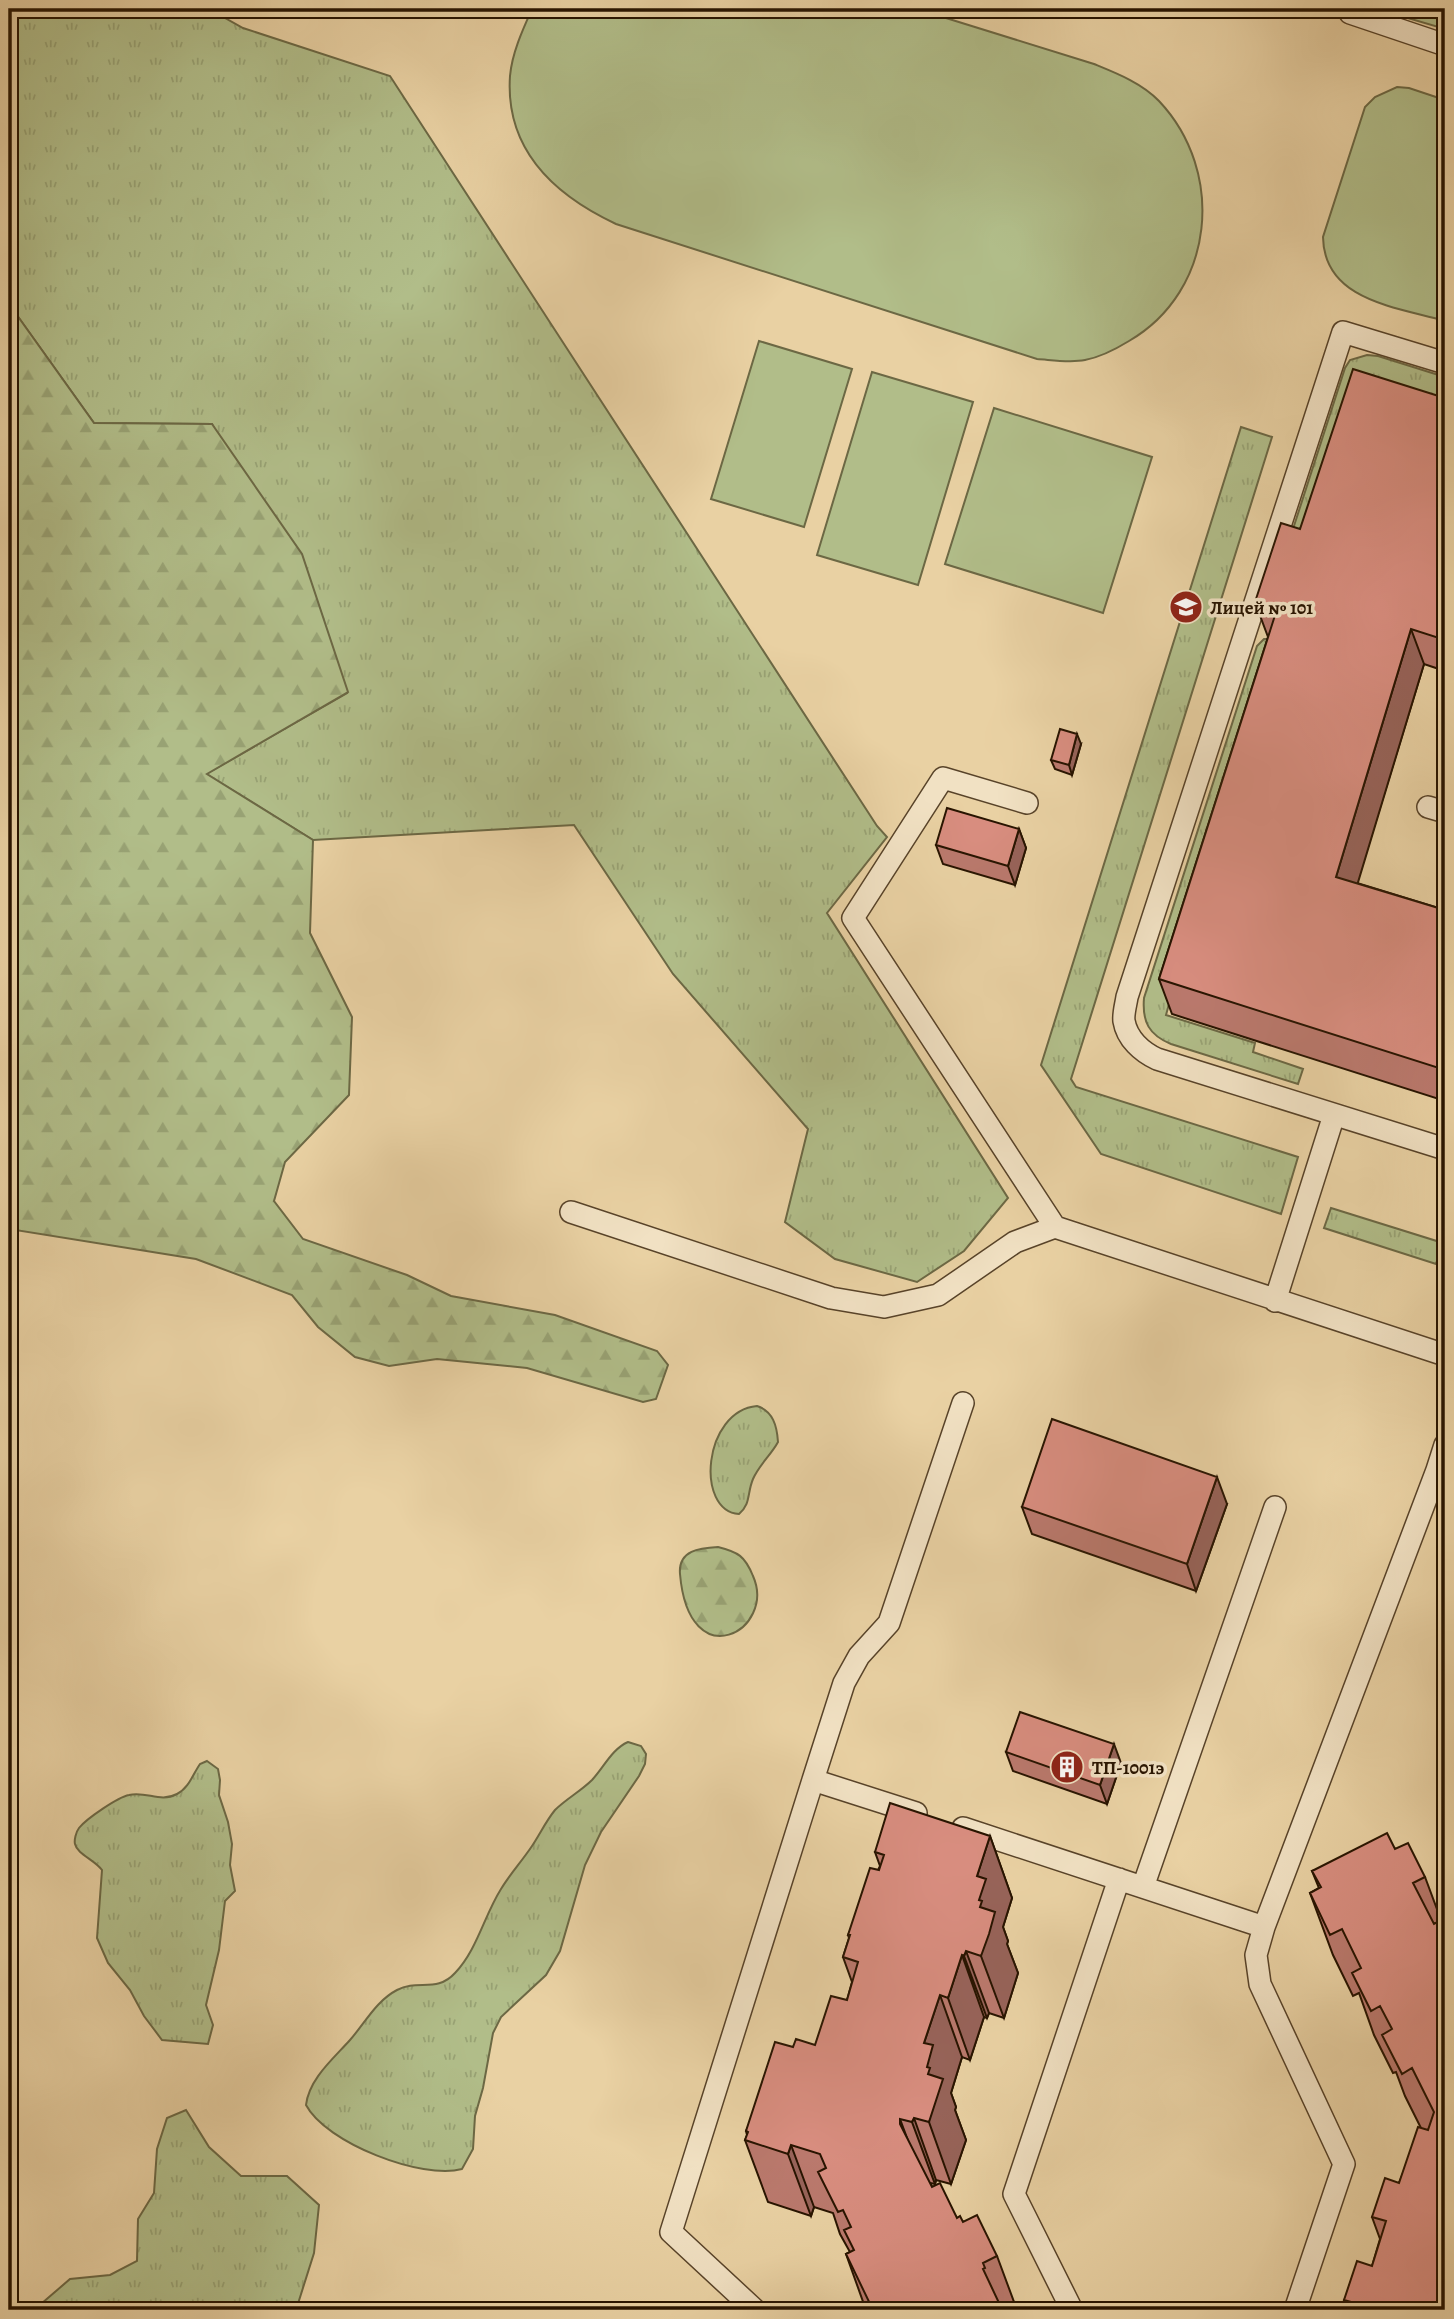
<svg xmlns="http://www.w3.org/2000/svg" width="1454" height="2319" font-family="Alegreya,serif">
	<defs>
		<pattern id="grass-tufts" width="24" height="20" patternUnits="userSpaceOnUse" patternTransform="scale(1.75)"><rect width="24" height="20" fill="#b1bd89"/><path d="M3 7l-1-3M5 7V3M7 7l1-3M15 17l-1-3M17 17v-4M19 17l1-3" fill="none" stroke="#98a274"/></pattern>
		<pattern id="forest-firs" width="22" height="20" patternUnits="userSpaceOnUse" patternTransform="scale(1.75)"><rect width="22" height="20" fill="#b1bd89"/><path d="M5 1l3.5 6h-7zM16 11l3.5 6h-7z" fill="#98a274"/></pattern>
	</defs>
	<rect width="100%" height="100%" fill="#e9d1a3"/>
	<filter id="stains"><feTurbulence type="fractalNoise" baseFrequency=".00286" numOctaves="4"/><feColorMatrix values="0 0 0 0 .2 0 0 0 0 .09 0 0 0 0 .02 0 0 0 .5 -.17"/></filter>
	<radialGradient id="worn" r=".72"><stop offset=".6" stop-color="#630" stop-opacity="0"/><stop offset="1" stop-color="#630" stop-opacity=".3"/></radialGradient>
	<path fill="url(#grass-tufts)" stroke="#6c6844" stroke-width="2" d="M9 9H209L243 28 390 76 877 826 887 837 827 913 1008 1198 964 1251 917 1282 835 1259 785 1222 808 1129 673 974 574 825 313 840 206 774 347 693 212 424 94 423 9 304Z
		M1377 9H1435L1445 19V29Z
		M1367 355 1378 356 1445 377V424L1317 537 1293 529 1345 368 1350 360Z
		M1241 427 1272 437 1071 1079 1076 1087 1298 1157 1281 1214 1101 1154 1041 1065Z
		M1264 639H1268L1166 1015 1255 1043 1253 1052 1303 1069 1298 1084 1171 1044C1149 1035 1142 1022 1144 998L1257 646Z
		M1331 1208 1443 1243 1436 1264 1324 1228Z
		M757 1406C773 1411 777 1426 778 1442 771 1455 759 1465 753 1479 747 1493 751 1504 739 1514 695 1511 703 1411 757 1406Z
		M628 1742 641 1746 646 1754 645 1764 639 1776 601 1832 585 1865 560 1951 546 1975 501 2017 493 2033 483 2088 475 2116 473 2149 462 2169C422 2180 326 2143 306 2105 309 2079 333 2059 350 2040 365 2023 376 2001 397 1990 418 1979 437 1993 455 1973 477 1950 484 1916 501 1889 510 1874 522 1861 532 1846 540 1834 546 1821 555 1810 566 1799 581 1791 592 1780 604 1767 612 1749 628 1742Z
		M207 1761 218 1769 220 1780 219 1795 228 1822 232 1844 230 1865 235 1891 225 1901 219 1950 206 2005 213 2025 208 2044 162 2040 144 2016 130 1990 108 1963 97 1938 102 1870C95 1860 77 1854 75 1844 74 1840 76 1832 79 1828 86 1819 118 1797 129 1795 147 1791 160 1803 177 1794 189 1788 193 1774 200 1764Z
		M186 2110 209 2147 241 2176H287L319 2205 314 2253 296 2310H34L70 2279 110 2275 137 2261 138 2219 154 2193 157 2149 167 2118Z"/>
	<path fill="url(#forest-firs)" stroke="#6c6844" stroke-width="2" d="M9 304 94 423 212 424 302 554 348 692 207 774 313 840 310 933 352 1017 349 1095 285 1162 274 1201 303 1239 407 1275 451 1296 555 1315 657 1351 668 1365 656 1399 643 1402 527 1368 437 1359 389 1366 355 1357 318 1327 292 1295 196 1259 9 1229Z
		M718 1547C738 1552 745 1556 753 1576 777 1630 689 1679 680 1574 678 1550 700 1548 718 1547Z"/>
	<path fill="#b1bd89" stroke="#6c6844" stroke-width="2" d="M532 9H917L1094 64C1116 73 1142 83 1159 101 1226 172 1215 291 1129 341 1116 349 1101 357 1085 360 1070 363 1052 360 1037 359L616 224C554 195 505 149 510 76 512 53 523 29 532 9Z
		M1397 87 1409 88 1445 100V321C1397 307 1324 301 1323 237L1365 107 1375 97Z
		M759 341 852 369 804 527 711 499Z
		M872 372 973 402 918 585 817 555Z
		M994 408 1152 457 1103 613 945 564Z"/>
	<g fill="none" stroke-linecap="round" stroke-linejoin="round">
		<defs>
			<path id="lane" d="M1350 13 1445 45
				M1445 363 1343 332 1127 997C1126 1004 1123 1014 1124 1021 1127 1039 1142 1052 1157 1059L1445 1149
				M1027 803 943 778 853 918 1055 1227 1445 1355
				M1428 807 1445 812
				M571 1212 831 1298 884 1307 938 1295 1015 1242 1055 1227
				M1275 1301 1334 1115
				M1437 1470 1445 1445
				M916 1813 813 1780 844 1683 859 1656 889 1623 963 1403
				M963 1828 1264 1927
				M1143 1887 1275 1507
				M755 2310 671 2232 813 1780
				M1072 2310 1014 2194 1119 1879
				M1295 2310 1344 2164 1260 1984 1256 1955 1264 1927 1437 1470 1445 1473"/>
		</defs>
		<use href="#lane" stroke="#584329" stroke-width="24"/>
		<use href="#lane" stroke="#f1e1c3" stroke-width="21"/>
	</g>
	<path fill="#ba796d" stroke="#281400" stroke-width="2" d="M1445 398V671L1424 664 1357 883 1445 910V1101L1172 1014 1159 979 1268 637 1255 602 1300 529Z
		M1081 744 1072 775 1055 769 1051 760Z
		M1019 829 1026 848 1015 885 943 864 936 845Z
		M1227 1504 1196 1591 1032 1534 1022 1507Z
		M1006 1752 1121 1763 1107 1804 1013 1771Z
		M990 1836 1012 1898 1003 1927 1008 1941 1007 1944 1018 1973 1004 2018 989 2013 987 2018 984 2017 970 2060 962 2057 951 2093 956 2107 955 2110 966 2140 951 2184 936 2180 935 2184 930 2183 932 2187 957 2218 963 2222 997 2256 1017 2310H866L846 2254 850 2252 840 2234 833 2213 814 2207 811 2216 768 2202 745 2140 747 2135 746 2131 793 2047 815 2045 847 2000 852 1982 843 1957 849 1938 848 1935 880 1866 875 1852Z
		M1395 1849 1425 1877 1441 1920 1445 2310H1348L1344 2300 1372 2266 1380 2239 1372 2217 1399 2183 1421 2128 1405 2096 1396 2072 1393 2073 1374 2035 1359 1993 1353 1996 1333 1955 1310 1893 1319 1888 1312 1871Z"/>
	<path fill="#976359" stroke="#281400" stroke-width="2" d="M1411 629 1424 664 1349 912 1336 877Z
		M1077 734 1081 744 1072 775 1069 765Z
		M1019 829 1026 848 1015 885 1008 866Z
		M1217 1477 1227 1504 1196 1591 1187 1564Z
		M1114 1744 1121 1763 1107 1804 1100 1785Z
		M990 1836 1012 1898 1003 1927 1008 1941 1007 1944 1018 1973 1004 2018 981 1956 977 1876Z
		M966 1951 989 2013 987 2018 964 1956Z
		M962 1955 984 2017 970 2060 948 1998Z
		M940 1995 962 2057 951 2093 956 2107 955 2110 966 2140 951 2184 929 2122 928 2074 924 2043Z
		M914 2118 936 2180 935 2184 912 2122Z
		M900 2119 923 2181 900 2124Z
		M791 2145 814 2207 811 2216 788 2154Z"/>
	<path fill="#d88d7f" stroke="#281400" stroke-width="2" d="M1353 369 1445 398V640L1411 629 1336 877 1445 910V1070L1159 979 1277 609 1255 602 1281 523 1300 529Z
		M1060 729 1077 734 1069 765 1051 760Z
		M947 808 1019 829 1008 866 936 845Z
		M1052 1419 1217 1477 1187 1564 1022 1507Z
		M1020 1712 1114 1744 1100 1785 1006 1752Z
		M890 1803 990 1836 977 1876 986 1879 979 1900 982 1901 980 1907 995 1912 989 1934 981 1956 966 1951 964 1956 962 1955 948 1998 940 1995 924 2043 933 2045 927 2067 930 2068 928 2074 943 2079 929 2122 914 2118 912 2122 900 2119V2124L932 2187 940 2183 957 2218 960 2216 963 2222 977 2215 997 2256 983 2263 985 2268 983 2269 1000 2305 992 2309 993 2310H873L846 2254 854 2250 844 2230 851 2227 843 2210 838 2212 818 2172 826 2168 820 2154 791 2145 788 2154 745 2140 748 2132 746 2131 775 2042 793 2047 796 2039 815 2045 831 1996 847 2000 858 1962 843 1957 850 1935H848L870 1868 879 1870 884 1855 875 1852Z
		M1387 1833 1395 1849 1408 1843 1425 1877 1413 1883 1434 1924 1445 1918V2310H1356L1358 2304 1344 2300 1357 2261 1372 2266 1386 2221 1372 2217 1385 2178 1399 2183 1418 2127 1428 2130 1434 2112 1412 2068 1402 2074 1382 2035 1392 2029 1380 2006 1371 2011 1352 1973 1361 1968 1342 1929 1330 1935 1310 1893 1321 1887 1312 1871Z"/>
	<defs>
		<symbol id="school-disc" viewBox="-11 -11 22 22"><circle r="9.5" fill="#8f2418" stroke="#f1e1c3"/><path d="M0-5L7-2L0 1L-7-2ZM-4 1L0 2.5L4 1V4Q0 6-4 4Z" fill="#fff"/></symbol>
		<symbol id="building-disc" viewBox="-11 -11 22 22"><circle r="9.5" fill="#8f2418" stroke="#f1e1c3"/><path d="M-4-6H4V6H1V3H-1V6H-4ZM-2.5-4.3h1.7v1.8h-1.7ZM.8-4.3h1.7v1.8H.8ZM-2.5-1h1.7V.8h-1.7ZM.8-1h1.7V.8H.8Z" fill="#fff"/></symbol>
	</defs>
	<g fill-rule="evenodd">
		<use href="#school-disc" x="1167" y="588" width="38" height="38"/>
		<use href="#building-disc" x="1048" y="1748" width="38" height="38"/>
	</g>
	<g text-anchor="middle" stroke-width="7" stroke-linejoin="round" paint-order="stroke">
		<g font-size="19" font-weight="bold" fill="#281400" stroke="#f1e1c3" text-anchor="start">
			<text x="1210" y="614">Лицей № 101</text>
			<text x="1092" y="1774">ТП-1001э</text>
		</g>
	</g>
	<rect width="1454" height="2319" fill="none" stroke="#e9d1a3" stroke-width="35"/>
	<rect x="10" y="10" width="1433" height="2298" fill="none" stroke="#281400" stroke-width="3.5"/>
	<rect x="18" y="18" width="1419" height="2284" fill="none" stroke="#281400" stroke-width="2"/>
	<rect width="100%" height="100%" filter="url(#stains)"/>
	<rect width="100%" height="100%" fill="url(#worn)"/>
</svg>
